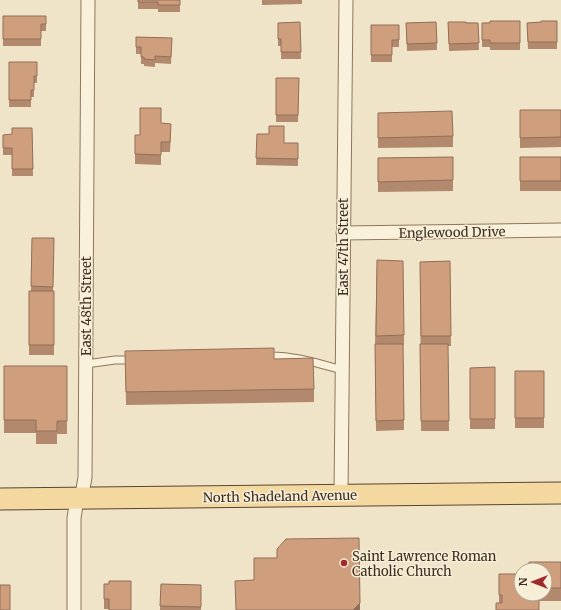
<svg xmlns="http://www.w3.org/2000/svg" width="561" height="610" font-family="Merriweather,serif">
	<rect width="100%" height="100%" fill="#f0e4c8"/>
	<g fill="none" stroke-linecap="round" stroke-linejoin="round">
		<defs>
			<path id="lane" d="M266 356C292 355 317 363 342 370
				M86 364 115 360H134"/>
			<path id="street" d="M343 233 561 230
				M341 495 346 0
				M74 610V518L76 505 82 495 85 477 88 0"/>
			<path id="primary" d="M0 499 561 493"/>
		</defs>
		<use href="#lane" stroke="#8d765c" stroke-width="9"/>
		<use href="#street" stroke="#8d765c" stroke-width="15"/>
		<use href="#primary" stroke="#5b4430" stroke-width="23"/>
		<use href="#lane" stroke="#faf1dc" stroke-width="7"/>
		<use href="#street" stroke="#faf1dc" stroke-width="13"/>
		<use href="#primary" stroke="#f3d9a0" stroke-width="21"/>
	</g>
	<path fill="#b2896c" d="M138 0H180V12H158V9H138Z
		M262 0H302V4L262 5Z
		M3 16H46V31H41V46H3Z
		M520 21V50H490V47H482V23Z
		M557 21V49H528L527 23 541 22Z
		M300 22 301 59H281V46H278V23Z
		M436 22 437 50 407 51 406 23Z
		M448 22 478 23 479 50 449 51Z
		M371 25H399V47H392V62H371Z
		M136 37 172 38 171 64 155 63V67L144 66V64H141V54H136Z
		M9 62H37V83H34V97H31V107H9Z
		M276 78H299L298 122H276Z
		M520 110H561V147L520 148Z
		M378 113 453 136V147L378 148Z
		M161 123 171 134 170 152H161V165L135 164V135H140Z
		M32 128 33 176H12V155H3V142L12 134Z
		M257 134H269L284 143H298V166L256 165Z
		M453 157V191L378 192V158Z
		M520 157H561V191H520Z
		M32 238H54L53 291H54V355H29V291H31Z
		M377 260 404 335V345H403L404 430 376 431 375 344Z
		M450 261 451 346H448L449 431H421L420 262Z
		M125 351 274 359 314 389V402L126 405Z
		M4 366H67V434H57V444H36V433H4Z
		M495 367V429H470V368Z
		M515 371H544V428H515Z
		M561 562V601H539L499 603V574L521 594H545V570Z
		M104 584H109V609H104Z
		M161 584 201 585V610H160Z"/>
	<path fill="#916f58" d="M360 603V610H353Z"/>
	<path fill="#cf9f7d" stroke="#916f58" d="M138 0H180V5H158V2H138Z
		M3 16H46V24H41V39H3Z
		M490 21H520V43H490V40H482V23H490Z
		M541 21H557V42H528L527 23 541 22Z
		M300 22 301 52H281V39H278V23Z
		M436 22 437 43 407 44 406 23Z
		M448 22H466V23H478L479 43 449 44Z
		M371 25H399V40H392V55H371Z
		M136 37 172 38 171 57 155 56V60L144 59V57H141V47H136Z
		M9 62H37V76H34V90H31V100H9Z
		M276 78H299L298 115H276Z
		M140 108H161V123L171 124 170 142H161V155L135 154V135H140Z
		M520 110H561V137L520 138Z
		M452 111 453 136 378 138V113Z
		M269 126H284V143H298V159L256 158 257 134H269Z
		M12 128H32L33 169H12V148H3V135L12 134Z
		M453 157V180L378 182V158Z
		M520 157H561V181H520Z
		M32 238H54L53 287 31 286Z
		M377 260 403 261 404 335 376 336Z
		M450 261 451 336H421L420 262Z
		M29 291H54V345H29Z
		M375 344H403L404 420 376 421Z
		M420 344H448L449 421H421Z
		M274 348V359L313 358 314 389 126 392 125 351Z
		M4 366H67V421H57V431H36V420H4Z
		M495 367V419H470V368Z
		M515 371H544V418H515Z
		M359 538 360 603 353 610H236L235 581 254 580V558H277V549L286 539Z
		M529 562H561V588H545V570H529Z
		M499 574H521V594H539V610H496V603H502V595H499Z
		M109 581H131V610H109V599H104V584H109Z
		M161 584 201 585V607L160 606Z
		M0 585H10V610H0Z"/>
	<circle fill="#9e2a2b" stroke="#f7eed8" stroke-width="1.5" cx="344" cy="563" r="4"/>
	<g text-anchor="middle" stroke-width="3" stroke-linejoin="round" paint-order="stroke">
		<g font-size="13" fill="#3d2e20" stroke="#f7eed8">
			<text transform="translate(452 232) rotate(-1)" y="5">Englewood Drive</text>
			<text transform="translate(343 247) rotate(-90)" y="5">East 47th Street</text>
			<text transform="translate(86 306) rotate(-90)" y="5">East 48th Street</text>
			<text transform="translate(280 496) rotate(-1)" y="5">North Shadeland Avenue</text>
		</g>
		<g font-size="13" fill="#3d2e20" stroke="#f7eed8" text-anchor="start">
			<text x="352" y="561">Saint Lawrence Roman<tspan x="352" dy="15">Catholic Church</tspan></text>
		</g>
	</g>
	<g transform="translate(533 582) rotate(270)"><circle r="19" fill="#f7eed8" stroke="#ada18e"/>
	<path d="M0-3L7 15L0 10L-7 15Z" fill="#9e2a2b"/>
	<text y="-6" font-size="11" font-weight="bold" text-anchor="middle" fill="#3d2e20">N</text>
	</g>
</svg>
